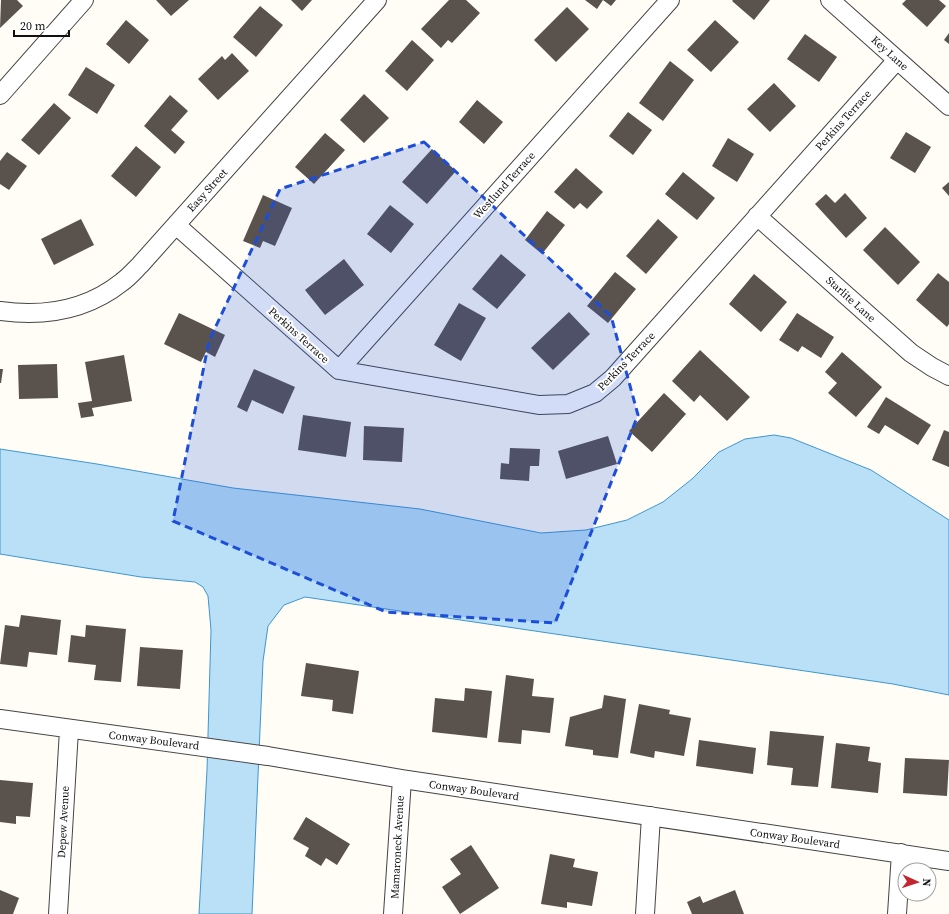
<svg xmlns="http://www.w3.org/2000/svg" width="949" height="914" font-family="'Source Serif 4',serif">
	<rect width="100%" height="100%" fill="#fffdf5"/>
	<path fill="#b9e0f7" stroke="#3f96cf" d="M774 435 791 438 871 470 949 520V695L893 684 305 597 284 605 268 626 263 661 252 914H199L207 770 211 630 208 596 203 587 195 582 141 577 0 554V449L97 464 233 488 420 509 541 533 586 530 627 520 663 502 692 479 719 452 745 439Z"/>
	<path fill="#5a524d" d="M1 0H17L23 6 0 28Z
		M156 0H189L171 16Z
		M291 0H312L302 11Z
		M449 0H466L480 13 452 43 448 40 441 48 421 29Z
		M585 0H603L597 9Z
		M603 0H616L611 6Z
		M733 0H770L754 20 732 1Z
		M906 0H939L946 6 927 27 902 4Z
		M260 6 283 25 256 57 233 37Z
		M567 7 589 29 556 62 534 40Z
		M126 20 149 40 129 64 106 44Z
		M715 20 739 42 711 72 687 50Z
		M949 33V44L944 40Z
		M805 34 837 57 819 82 787 59Z
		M412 40 434 60 407 91 385 71Z
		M232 53 249 71 218 100 198 79 222 56 225 60Z
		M670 61 694 80 663 121 639 103Z
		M86 67 115 85 97 114 68 95Z
		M774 83 796 106 770 132 747 109Z
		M364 94 389 118 364 143 340 120Z
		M170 95 188 111 171 130 185 142 175 154 144 126Z
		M477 100 503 122 484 144 459 122Z
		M54 103 71 118 39 155 21 140Z
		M628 112 652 130 633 155 609 136Z
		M906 132 931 147 915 173 890 158Z
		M325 133 345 150 314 184 295 167Z
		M728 138 754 154 737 182 712 166Z
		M136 146 161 167 136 197 111 176Z
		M432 149 456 171 427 204 402 182Z
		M7 152 27 166 9 190 0 184V161Z
		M576 168 603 192 587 209 580 203 574 209 554 192Z
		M683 172 715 198 697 220 665 194Z
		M949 182V196L942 188Z
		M845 193 867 218 846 238 815 204 826 194 835 203Z
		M263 195 292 208 275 246 263 241 260 248 243 241Z
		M390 205 414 224 391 253 367 234Z
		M547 211 565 225 542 254 525 240Z
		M81 219 94 245 54 265 41 239Z
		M658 219 678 237 646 274 626 256Z
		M885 227 920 262 898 285 863 250Z
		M501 254 526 275 497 309 472 289Z
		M344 259 364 285 325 315 305 290Z
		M615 272 636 289 608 323 587 306Z
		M938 273 949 282V324L947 327 916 300Z
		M754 274 787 302 761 332 729 304Z
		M459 303 486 318 461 361 434 345Z
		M569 312 590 334 553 370 531 348Z
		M179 313 225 335 215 357 206 352 201 362 164 344Z
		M797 313 834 337 821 358 802 346 798 352 779 340Z
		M700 350 750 397 727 421 700 395 694 402 672 381Z
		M842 352 882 387 856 417 828 393 837 383 825 372Z
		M124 355 132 401 92 408 94 416 81 418 78 403 92 401 85 362Z
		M57 364 58 398 19 399 18 365Z
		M0 369H3L1 383H0Z
		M254 369 295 387 283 414 252 400 247 412 237 407Z
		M664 393 686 414 652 452 629 431Z
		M886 397 931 425 918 445 885 425 879 434 867 427Z
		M303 415 351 422 346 457 298 450Z
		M364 426 404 428 402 462 363 460Z
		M944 430 949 432V467L932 460Z
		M608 436 617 464 566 479 558 451Z
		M510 448 540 449 539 466H530L529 481 500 479 501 463 509 464Z
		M21 615 61 620 57 655 29 652 27 667 0 664 5 625 19 627Z
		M86 625 126 629 121 682 94 680 96 665 68 662 71 635 85 637Z
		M140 647 183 650 180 689 137 686Z
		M306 663 359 671 353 714 332 711 333 700 301 696Z
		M506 675 534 679 532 696 554 698 550 733 522 730 521 744 498 742Z
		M465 688 492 691 487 738 432 732 435 698 464 701Z
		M604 695 626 699 618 758 593 755V750L565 746 570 717 602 708Z
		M639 704 670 710 669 714 691 718 684 756 655 751 654 758 630 753Z
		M770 731 824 736 818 787 791 785 793 768 767 765Z
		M699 740 756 748 753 774 696 766Z
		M836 743 870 747 868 761 881 763 878 793 831 788Z
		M905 758 949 760 947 796 903 793Z
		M0 780 33 783 30 817 16 816V824L0 822Z
		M306 817 350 844 337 865 326 858 321 866 305 856 309 848 293 839Z
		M471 845 499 888 460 914 442 887 461 874 450 859Z
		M550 854 575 859 573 867 598 872 592 906 567 902V908L541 904Z
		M0 890 19 898 13 914H0Z
		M735 890 744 914H692L687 902 700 896 703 903Z"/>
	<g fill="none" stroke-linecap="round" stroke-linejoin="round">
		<defs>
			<path id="minor" d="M830 0 949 106
				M0 95 84 0
				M757 216 911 353 932 367 949 376
				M176 225 339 370 539 405 568 404 595 393 613 378 897 60
				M0 311C44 317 87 310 122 282 129 277 134 271 140 265L377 0
				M339 370 670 0
				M0 719 268 756 402 779 949 861
				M58 914 69 730
				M393 914 402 779
				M645 914 651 816
				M897 914 901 853"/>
		</defs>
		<use href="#minor" stroke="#444" stroke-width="20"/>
		<use href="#minor" stroke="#fff" stroke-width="18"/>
	</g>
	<path fill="#1d4ed8" fill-opacity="0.2" stroke="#1d4ed8" stroke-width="3" stroke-dasharray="8 5" stroke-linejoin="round" d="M424 142 611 316 638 415 555 623 386 612 173 521 209 341 280 189Z"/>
	<g text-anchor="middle" stroke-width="4" stroke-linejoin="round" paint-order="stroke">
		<g font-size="11" fill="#111" stroke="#fff">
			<text transform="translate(890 53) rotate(42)" y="4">Key Lane</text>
			<text transform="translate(843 120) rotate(-48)" y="4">Perkins Terrace</text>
			<text transform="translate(504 185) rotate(-48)" y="4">Westlund Terrace</text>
			<text transform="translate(207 190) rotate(-48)" y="4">Easy Street</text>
			<text transform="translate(851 299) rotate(42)" y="4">Starlite Lane</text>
			<text transform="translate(299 335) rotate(42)" y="4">Perkins Terrace</text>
			<text transform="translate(626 361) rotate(-46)" y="4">Perkins Terrace</text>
			<text transform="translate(154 740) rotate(7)" y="4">Conway Boulevard</text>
			<text transform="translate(474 790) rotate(8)" y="4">Conway Boulevard</text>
			<text transform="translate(63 822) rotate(-87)" y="4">Depew Avenue</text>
			<text transform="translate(795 838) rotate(8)" y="4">Conway Boulevard</text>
			<text transform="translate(397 847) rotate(-87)" y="4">Mamaroneck Avenue</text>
		</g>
	</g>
	<g transform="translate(917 882) rotate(93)"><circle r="19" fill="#ffffff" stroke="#a0a0a0"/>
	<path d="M0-3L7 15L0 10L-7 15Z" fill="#c4262e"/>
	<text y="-6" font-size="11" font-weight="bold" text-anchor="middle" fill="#111111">N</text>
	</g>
	<path d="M14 30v6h55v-6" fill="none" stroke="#111111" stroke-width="2"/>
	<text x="20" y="30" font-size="12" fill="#111111" stroke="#ffffff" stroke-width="3" paint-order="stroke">20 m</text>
</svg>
